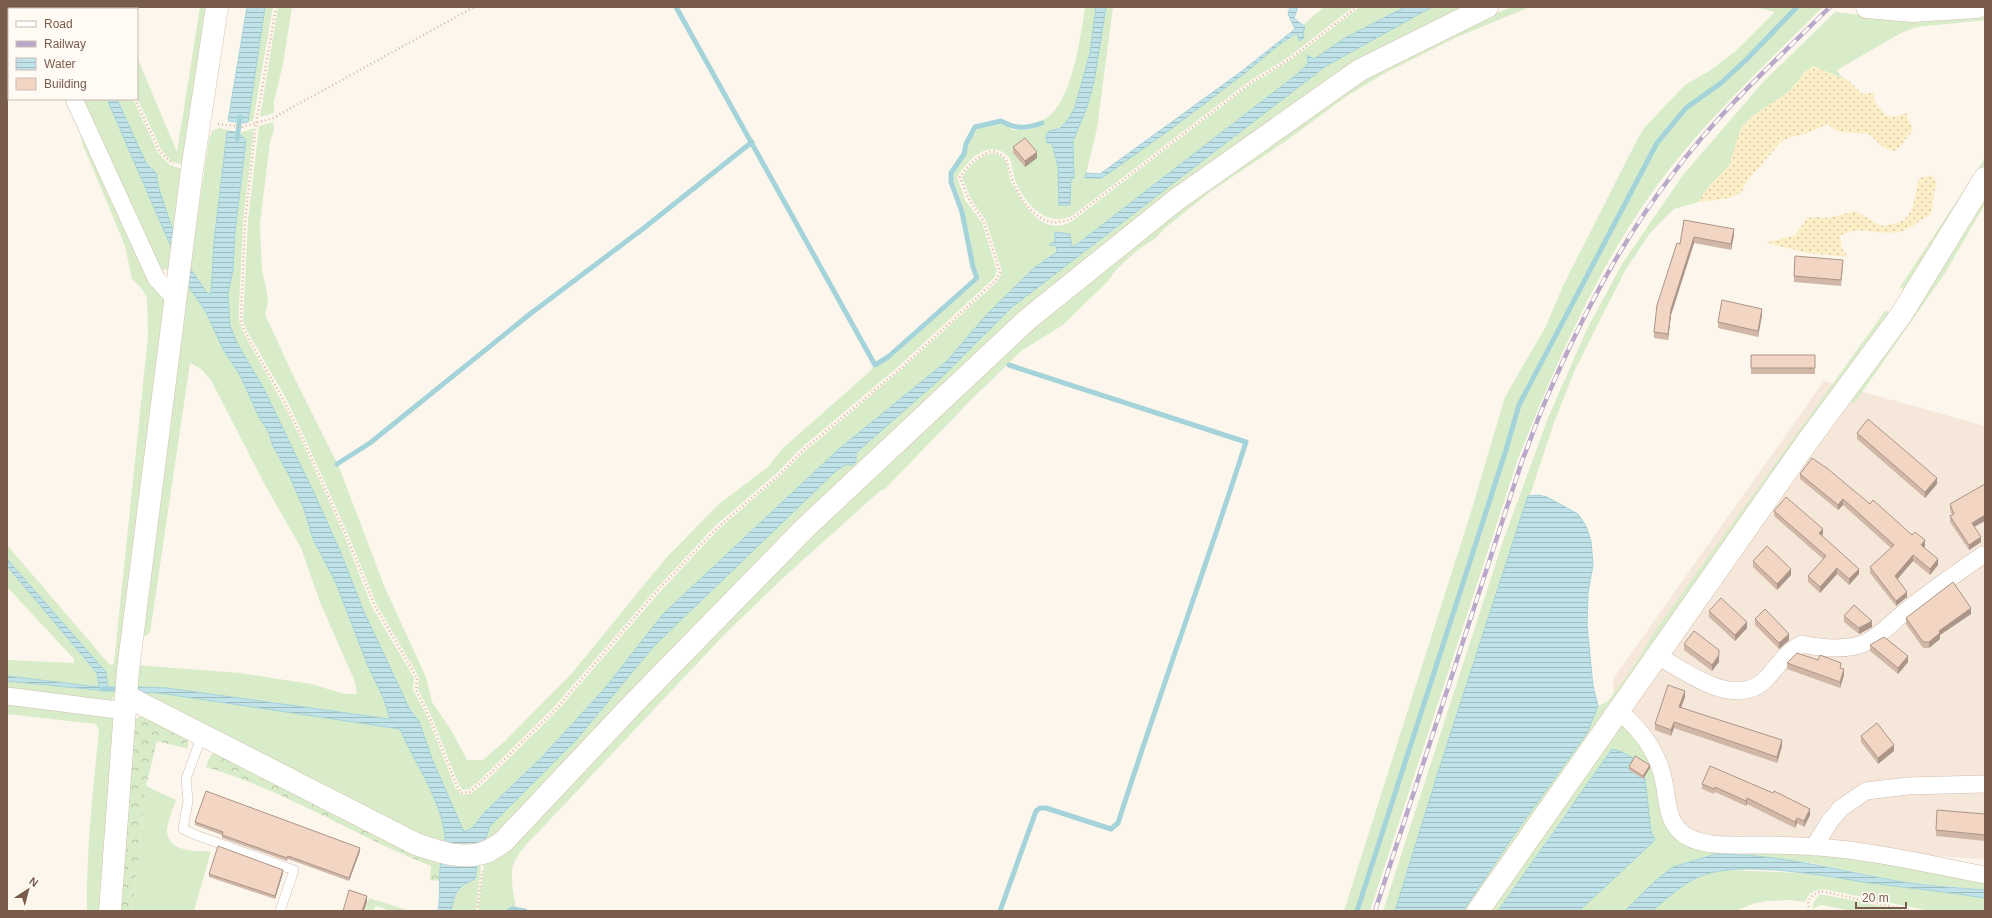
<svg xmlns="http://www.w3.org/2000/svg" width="1992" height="918" font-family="Arial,sans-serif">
	<defs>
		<pattern id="forest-crowns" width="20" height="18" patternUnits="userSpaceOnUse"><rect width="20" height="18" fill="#d8ecc9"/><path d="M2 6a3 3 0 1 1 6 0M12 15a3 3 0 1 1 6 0" fill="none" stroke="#b4c2a5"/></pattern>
		<pattern id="sand-dots" width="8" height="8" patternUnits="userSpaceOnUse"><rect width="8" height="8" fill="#fcefc7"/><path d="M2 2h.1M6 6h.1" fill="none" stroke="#d1c5a4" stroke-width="1.8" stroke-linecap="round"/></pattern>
		<pattern id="water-rules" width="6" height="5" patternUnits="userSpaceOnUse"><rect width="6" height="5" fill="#bfe3e8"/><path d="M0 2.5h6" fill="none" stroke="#a0bbbe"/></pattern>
	</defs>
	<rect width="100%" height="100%" fill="#fdf6ec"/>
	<path fill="#f5e8da" d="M1824 381 1985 426V859L1620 838 1613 679Z"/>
	<path fill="#d8ecc9" d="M200 7H210L186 165 172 162 162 151 137 98V57L177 152Z
		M265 7H273L253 121 248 122Z
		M278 7H292L283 64 274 101V113L260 117Z
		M1085 7H1096L1090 53 1075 107 1068 120 1059 129 1050 131 1058 167 1060 185 1070 204 1071 179 1074 178 1073 141 1087 107 1106 7H1113L1097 128 1085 178H1102L1245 73 1280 44 1298 33H1303L1305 27 1303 25 1324 7H1353L1290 56 1248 82 1072 216C1045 228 1025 203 1015 180 1013 173 1012 165 1010 159 1008 155 1002 151 998 150 980 145 966 164 957 177L965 200 982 223 997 271 994 278 899 366 799 450 778 472 715 526 655 590 554 707 479 781 469 789 463 790 459 785 431 715 418 689 419 677 377 605 348 534 304 436 287 400 246 329 243 320 248 221 259 126 273 122 274 130 270 142 260 224 262 271 267 292 268 302 265 314 292 373 339 467 385 588 426 677 432 702 451 730 467 760H483L506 740 573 672 666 558 719 504 768 467 782 449 869 372 873 367 889 359 980 279 975 266 964 211 953 179 954 172 961 163 969 143 978 128 1001 124 1014 130H1028L1044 125 1041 121C1071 110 1081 36 1085 7Z
		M1360 7H1405L1345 38 1314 59 1307 56 1308 64 1296 75 1080 242 1072 247 1056 246 1058 252 1034 268 988 313 947 361 840 448 663 614 606 687 542 757 486 811 472 828 464 832 432 759 419 721 410 710 364 612 340 551 314 493 263 387 237 343 230 325 228 295 233 269 235 232 246 141 240 133 254 128 243 221 239 308V320L242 330 282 402 300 437 344 535 372 607 414 678 413 690 427 716 455 787 461 795 471 794 482 785 558 710 659 593 718 530 781 475 802 454 902 369 998 281 1002 271 986 221 970 197 962 177C971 165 989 143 1004 159 1008 163 1008 173 1010 179 1012 185 1016 190 1019 196 1031 215 1047 234 1071 222L1250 85 1292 59Z
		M1432 7H1470L1278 118 767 554 680 640 609 719 483 846 490 826 577 739 654 646 806 498 837 470 847 464 856 453 940 379 1012 307 1029 294 1326 66Z
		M1512 7H1530L1457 37 1385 73 1347 96 1286 141 1210 192 1165 228 1157 237 1135 252 1116 270 1107 282 1063 325 1021 351 968 403 885 489 881 490 784 577 724 635 544 826C533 838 514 854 512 871 511 883 514 897 516 909L512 908 508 911H478L484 864 709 635 999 357 1153 227 1366 76 1462 26Z
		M1755 7H1796L1747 59 1721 82 1685 108 1656 142 1518 405 1506 450 1357 911H1344L1471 512 1505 397 1545 328 1563 286 1638 138 1645 127 1685 85 1711 70 1737 50 1775 12Z
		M1799 7 1822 8C1769 61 1714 112 1668 171 1601 258 1558 358 1518 459L1370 911H1358L1507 450 1519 405 1657 143 1686 109 1722 84 1748 60Z
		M1835 12 1871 16 1924 20 1985 14V20L1917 27 1901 33 1837 70 1841 76 1849 81 1813 66 1804 73 1790 91 1753 116 1741 128 1729 166 1710 185 1698 202 1674 209 1650 233 1625 271 1603 314 1574 372 1554 423 1441 763 1395 911H1383L1502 544 1548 418 1586 331 1622 264 1683 175 1764 81Z
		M64 99H72L165 296 117 691 111 701 7 692V681L108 690 106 672 7 559V545L109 664 112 665 114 663 148 336 147 298 142 289 132 279 125 246 83 145 80 133Z
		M83 99H107L172 248 156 173 146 163 117 99H133L158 153 170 165 185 170 171 269 161 270Z
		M219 128 232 131 227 132 214 242 211 295 207 293 190 268 209 139 212 131Z
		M1985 158V166L1905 291 1900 287Z
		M1985 195V204L1945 273 1854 404 1849 400Z
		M187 284 206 312 223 349 240 375 259 417 269 433 273 446 290 477 304 509 313 539 336 583 368 666 384 699 390 719 167 688 137 692 159 693 400 729C414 762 448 810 445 847L134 691 136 665 240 673 311 684 345 694H357L355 682 320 602 301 548 265 485 211 380 201 369 190 363 150 633 140 639Z
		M1885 311 1891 312 1471 911H1463L1514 835 1587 733 1598 706 1608 701 1634 666 1655 631Z
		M7 566 97 673 100 687 7 676V660L74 663V659L7 587Z
		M7 705 108 714 112 716 115 721 100 911H87C86 851 93 790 99 730L96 724 7 714Z
		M1623 724 1644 746 1672 832 1985 879V890L1904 882 1811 863 1716 854 1673 867 1625 911H1579L1655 840 1651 833 1646 787 1626 768 1632 758 1570 807 1498 911H1491L1613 736Z
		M146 786 176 800C173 809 168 820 167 830 167 852 197 852 211 851L194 911H132Z
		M481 864 476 911H451C455 894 459 887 475 879L477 865Z
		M1727 870 1800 873 1985 898V911H1930L1823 889C1814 890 1809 893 1805 902L1790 900 1768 901 1755 903 1735 911H1652C1677 890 1694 874 1727 870Z
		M1819 895H1825L1908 911H1853L1821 905 1812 909 1814 902Z
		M369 898 410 911H391L376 906 373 911H365Z"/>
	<path fill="url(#forest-crowns)" d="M139 717H143L187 737 188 749 157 741 146 786 132 911H116L135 720Z
		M214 752 441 861 439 876 441 881 430 880 431 866C355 836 285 790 206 767L210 756Z"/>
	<path fill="url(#sand-dots)" d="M1813 66 1849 81 1862 94 1874 93V100L1885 115 1895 117 1906 113 1913 130 1896 151C1883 150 1878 142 1869 134 1854 132 1838 136 1828 124 1821 127 1809 133 1803 134 1795 136 1789 137 1781 142L1747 181 1742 192 1730 198 1698 202 1710 185 1729 166 1741 128 1753 116 1790 91 1804 73Z
		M1933 175 1937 185C1932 193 1934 204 1931 214 1920 220 1910 230 1898 232 1878 236 1858 224 1840 236L1842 248 1848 257 1808 253 1765 243 1795 235 1807 218 1817 217 1827 218 1856 211 1881 226 1893 224 1904 220 1912 210 1919 178Z"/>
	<path fill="url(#water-rules)" stroke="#a5d3da" d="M247 7H265L248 122 244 123 228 121Z
		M1096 7H1106L1094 82 1087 107 1073 141 1074 178 1071 179 1070 205H1059L1058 167 1052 143H1047L1046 136 1049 131 1059 129 1068 120 1075 107 1090 53Z
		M1290 7H1298L1294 18 1305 27 1303 33 1304 38 1299 41 1297 33 1280 44 1245 73 1175 126 1102 178H1085L1086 173 1100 174 1242 71 1295 29 1288 14Z
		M1405 7H1432L1326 66 1029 294 1012 307 940 379 856 453V462L852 465 847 464 837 470 654 646 577 739 490 826 483 846 445 847C448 810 414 762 400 729L159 693 137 692 138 687 167 688 390 719 384 699 368 666 336 583 313 539 304 509 290 477 273 446 269 433 259 417 240 375 223 349 206 312 187 284 190 268 207 293 211 294 214 242 227 132C237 130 241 134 246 141L235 232 233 269 228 295 230 325 237 343 263 387 314 493 340 551 364 612 410 710 419 721 432 759 464 832 472 828 486 811 542 757 606 687 663 614 840 448 947 361 988 313 1034 268 1057 252 1056 246 1049 245 1055 241V232L1070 234 1072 247 1080 242 1296 75 1308 64 1307 55 1314 59 1345 38Z
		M107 99H117L146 163 156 173 159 189 175 237 172 249Z
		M1538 495 1547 497 1578 514 1586 526 1591 541 1593 565 1588 593 1587 625 1593 686 1598 706 1587 733 1514 835 1463 911H1395L1441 763 1528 496Z
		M7 559 106 672 108 691 7 681V676L99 687 97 673 7 566Z
		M1612 749 1622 752 1633 758 1627 768 1645 778 1651 832 1655 840 1579 911H1498Z
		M1716 854C1780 854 1840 871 1903 882 1930 886 1958 888 1985 890V898C1947 892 1908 888 1870 883 1825 876 1753 862 1710 873 1687 879 1670 896 1652 911H1625L1654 882 1673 867Z
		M441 861 477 865 475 879C457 887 455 893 451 911H438C441 894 438 878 441 861Z"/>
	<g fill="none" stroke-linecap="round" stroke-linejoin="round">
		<path stroke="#a5d3da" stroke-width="5" d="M676 7 875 365 888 357 977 278 973 267 962 212 951 182V173L964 154 966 144 975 127 1001 121C1016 129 1026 129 1042 123
			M7 46 9 44
			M237 139 240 117
			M337 464 370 443 530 314 644 228 752 142
			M102 689H122
			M509 911 512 909 525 911
			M1000 911 1036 811 1040 808H1046L1111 829 1118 823C1159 695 1205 570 1246 442L1009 365
			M1357 911 1506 450 1519 405 1657 143 1686 108 1721 83 1747 59 1797 7"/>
		<defs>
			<path id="lane" d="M202 735 186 779 188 801 183 829 196 835 294 870 280 911"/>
			<path id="street" d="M33 7V9
				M74 99 156 278 176 300
				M1656 655C1684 670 1733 710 1765 680 1777 668 1785 652 1802 644 1820 648 1841 650 1859 645 1876 641 1896 618 1911 607 1934 589 1958 572 1983 555
				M7 696 125 711
				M1619 711C1640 729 1657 750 1663 778 1668 797 1665 817 1681 832 1698 848 1735 845 1757 845 1784 845 1812 846 1839 849 1888 854 1937 866 1985 875
				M1814 847 1830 821 1841 808 1866 791 1908 786 1985 784"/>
			<path id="secondary" d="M1867 7 1912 11 1977 7
				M126 696 416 844C437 851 460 860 483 853 490 851 498 845 504 841L633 704 805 528 1028 319 1176 200 1360 70 1487 7
				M110 911 128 670 192 170 217 7
				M1478 911 1807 442 1901 315 1985 178"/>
		</defs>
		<use href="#lane" stroke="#d1beb0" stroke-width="10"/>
		<use href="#street" stroke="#d1beb0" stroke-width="18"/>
		<use href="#secondary" stroke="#d6c0b0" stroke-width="23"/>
		<path stroke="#d9b8a5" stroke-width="2.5" stroke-dasharray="1 3" stroke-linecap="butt" d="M92 7 93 9
			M276 7 256 124 245 221 241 320 244 330 284 401 302 437 346 535 375 606 417 678 416 690 429 716 457 786 461 793 470 792 480 783 556 709 657 591 717 528 780 474 801 452 901 368 996 280 1000 272 984 222 968 198 960 177C969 164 978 156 992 151 1011 157 1006 165 1013 181 1020 198 1032 218 1052 222 1057 223 1065 221 1070 220L1249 84 1291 58 1357 7
			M135 99 160 152 173 164
			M218 124 242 127 273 118 474 7
			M477 911 482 871
			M1809 911 1808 901 1814 894 1821 891 1912 911"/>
		<use href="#lane" stroke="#fff" stroke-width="9"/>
		<use href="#street" stroke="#fff" stroke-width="17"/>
		<use href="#secondary" stroke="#fff" stroke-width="22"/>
		<defs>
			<path id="rail" d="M1375 911 1522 461C1530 441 1537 421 1545 402 1579 322 1619 244 1672 175 1718 113 1775 61 1830 7"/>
		</defs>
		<use href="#rail" stroke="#b9a8c9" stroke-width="4.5"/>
		<use href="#rail" stroke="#fffaf3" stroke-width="3" stroke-dasharray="9" stroke-linecap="butt"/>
	</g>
	<path fill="#d1b7a8" d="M1013 147 1037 158 1025 167 1013 153Z
		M1684 220 1734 235 1731 250 1694 243 1671 315 1668 340 1654 338V332L1680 244Z
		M1843 266 1841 286 1794 282V276Z
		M1762 315 1758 337 1718 328V322Z
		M1751 355H1815V374H1751Z
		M1857 433 1937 484 1925 498 1857 439Z
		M1800 474 1870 504 1925 546 1924 547 1938 565 1930 575 1913 561 1897 579 1907 597 1896 606 1870 573V567L1891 548 1843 505 1838 510 1800 479Z
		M1950 504 1981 542 1969 550 1950 522V516L1952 515 1950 510Z
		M1774 511 1823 534 1822 536 1859 574 1849 585 1837 574 1820 593 1808 582V576L1823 559 1774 516Z
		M1753 561 1791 575 1777 590 1753 567Z
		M1709 611 1747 628 1735 641 1709 617Z
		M1971 614 1940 635V639L1929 648H1923L1906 624V618Z
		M1844 616 1872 627 1859 634 1844 622Z
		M1755 619 1789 640 1779 649 1755 625Z
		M1684 644 1719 662 1712 671 1684 650Z
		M1870 645 1908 662 1898 674 1870 651Z
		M1787 663 1844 675 1840 688 1787 669Z
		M1685 697 1681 707 1782 746 1777 763 1674 728 1671 736 1655 730V724Z
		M1861 736 1894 751 1878 764 1861 742Z
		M1710 766 1810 815 1804 827 1797 823 1795 828 1747 804 1746 806 1715 792 1714 794 1702 789V784Z
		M1629 767 1650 768 1643 779 1629 770Z
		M1985 814V841L1936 836V830Z
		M195 822 360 851 349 881 288 859 287 861 222 838V835L195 825Z
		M283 873 275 899 209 877V874Z"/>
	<path fill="#aa9588" d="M1037 152V158L1025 167V161Z
		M1734 229V235L1731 250V244Z
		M1694 237V243L1671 315 1668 340V334L1671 309Z
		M1762 309V315L1758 337V331Z
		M1937 478V484L1925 498V492Z
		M1843 499V505L1838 510V505Z
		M1985 515V521L1972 528V523Z
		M1823 529V534L1819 539V533Z
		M1981 537V542L1969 550V545Z
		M1925 540V546L1921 551V545Z
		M1913 555V561L1895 582V576Z
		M1938 559V565L1930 575V569Z
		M1837 568V574L1820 593V587Z
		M1791 569V575L1777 590V584Z
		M1859 569V574L1849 585V579Z
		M1907 592V597L1896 606V601Z
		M1971 608V614L1940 635V639L1929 648V642L1939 631Z
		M1872 621V627L1859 634V628Z
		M1747 622V628L1735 641V635Z
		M1789 634V640L1779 649V643Z
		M1719 655V662L1712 671V665Z
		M1908 656V662L1898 674V668Z
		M1844 669V675L1840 688V682Z
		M1685 691V697L1679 713V707Z
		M1674 722V728L1671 736V730Z
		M1782 740V746L1777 763V757Z
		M1894 745V751L1878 764V758Z
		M1650 765V768L1643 779V776Z
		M1747 798V804L1746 806V801Z
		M1810 809V815L1804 827V821Z
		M1797 818V823L1795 828V822Z
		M360 848V851L349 881V878Z
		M283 870V873L275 899V896Z
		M367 896V902L364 911H362Z"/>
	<path fill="#f3d5c3" stroke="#aa9588" d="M1025 138 1037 152 1025 161 1013 147Z
		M1684 220 1734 229 1731 244 1694 237 1671 309 1668 334 1654 332 1657 305 1677 243 1680 244Z
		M1795 256 1843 260 1841 280 1794 276Z
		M1722 300 1762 309 1758 331 1718 322Z
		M1751 355H1815V368H1751Z
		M1868 419 1937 478 1925 492 1857 433Z
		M1812 458 1828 469 1870 504 1873 500 1912 535 1915 532 1925 540 1921 545 1938 559 1930 569 1913 555 1895 576 1907 592 1896 601 1870 567 1894 545 1843 499 1838 505 1800 474Z
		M1985 484V515L1972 523 1981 537 1969 545 1950 516 1954 514 1950 504Z
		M1786 497 1823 529 1819 533 1859 569 1849 579 1837 568 1820 587 1808 576 1826 556 1774 511Z
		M1767 546 1791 569 1777 584 1753 561Z
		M1953 582 1971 608 1939 631 1940 633 1929 642H1923L1906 618Z
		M1721 598 1747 622 1735 635 1709 611Z
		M1854 605 1872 621 1859 628 1844 616Z
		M1765 609 1789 634 1779 643 1755 619Z
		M1694 631 1719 650V655L1712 665 1684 644Z
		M1884 637 1908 656 1898 668 1870 645Z
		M1797 653 1818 660 1820 655 1841 663 1840 668 1844 669 1840 682 1787 663Z
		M1668 685 1685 691 1679 707 1782 740 1777 757 1674 722 1671 730 1655 724Z
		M1877 723 1894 745 1878 758 1861 736Z
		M1635 756 1650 765 1643 776 1629 767Z
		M1710 766 1773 793 1774 791 1810 809 1804 821 1797 818 1795 822 1747 798 1746 801 1715 787 1714 789 1702 784Z
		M206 791 360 848 349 878 288 856 287 858 222 835 223 832 195 822Z
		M1937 810 1985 814V835L1936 830Z
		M218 846 283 870 275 896 209 874Z
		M349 890 367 896 362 911H343Z"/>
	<rect width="1992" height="918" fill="none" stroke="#7a5c4d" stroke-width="16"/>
	<rect x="8" y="8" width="130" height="92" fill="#fffaf3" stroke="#cabbb1"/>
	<rect x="16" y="21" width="20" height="6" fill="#ffffff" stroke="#cabbb1"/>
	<text x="44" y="28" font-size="12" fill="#7a5c4d">Road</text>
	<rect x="16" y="41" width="20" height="6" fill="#b9a8c9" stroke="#cabbb1"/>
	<text x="44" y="48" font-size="12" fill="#7a5c4d">Railway</text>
	<rect x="16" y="58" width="20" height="12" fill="url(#water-rules)" stroke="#cabbb1"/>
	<text x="44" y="68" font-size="12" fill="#7a5c4d">Water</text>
	<rect x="16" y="78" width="20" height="12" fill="#f3d5c3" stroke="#cabbb1"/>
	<text x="44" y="88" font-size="12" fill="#7a5c4d">Building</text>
	<g transform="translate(28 890) rotate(36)" stroke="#fffaf3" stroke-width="3" paint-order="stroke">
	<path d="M0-3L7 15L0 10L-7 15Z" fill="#7a5c4d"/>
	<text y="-6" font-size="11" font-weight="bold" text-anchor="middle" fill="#7a5c4d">N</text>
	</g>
	<path d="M1856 902v6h50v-6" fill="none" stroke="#7a5c4d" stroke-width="2"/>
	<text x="1862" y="902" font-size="12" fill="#7a5c4d" stroke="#fffaf3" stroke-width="3" paint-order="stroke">20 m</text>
</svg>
